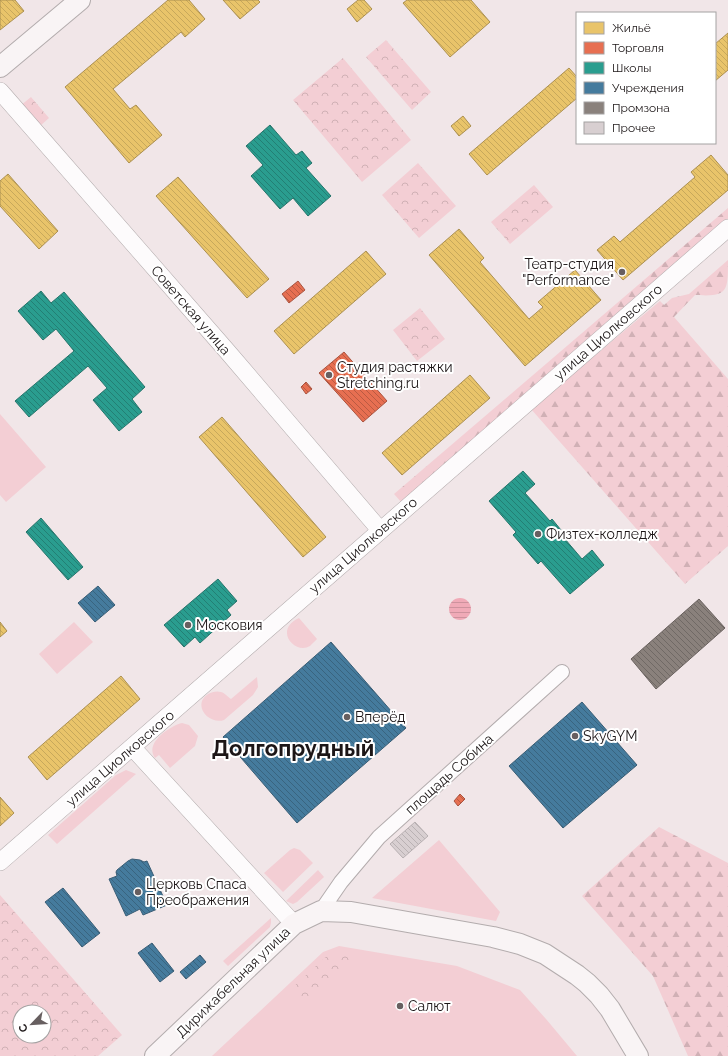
<svg xmlns="http://www.w3.org/2000/svg" width="728" height="1056" font-family="Raleway,sans-serif">
	<defs>
		<pattern id="forest-firs" width="22" height="20" patternUnits="userSpaceOnUse"><rect width="22" height="20" fill="#f3ced4"/><path d="M5 1l3.5 6h-7zM16 11l3.5 6h-7z" fill="#d0b0b5"/></pattern>
		<pattern id="park-crowns" width="20" height="18" patternUnits="userSpaceOnUse"><rect width="20" height="18" fill="#f3ced4"/><path d="M2 6a3 3 0 1 1 6 0M12 15a3 3 0 1 1 6 0" fill="none" stroke="#d0b0b5"/></pattern>
		<pattern id="water-rules" width="6" height="5" patternUnits="userSpaceOnUse"><rect width="6" height="5" fill="#f0aab7"/><path d="M0 2.5h6" fill="none" stroke="#cd929d"/></pattern>
		<pattern id="homes-back-hatch" width="6" height="6" patternUnits="userSpaceOnUse"><rect width="6" height="6" fill="#e9c46a"/><path d="M-1 5l2 2M0 0l6 6M5-1l2 2" fill="none" stroke="#c7a85b"/></pattern>
		<pattern id="shops-back-hatch" width="6" height="6" patternUnits="userSpaceOnUse"><rect width="6" height="6" fill="#e76f51"/><path d="M-1 5l2 2M0 0l6 6M5-1l2 2" fill="none" stroke="#ba5a42"/></pattern>
		<pattern id="schools-back-hatch" width="6" height="6" patternUnits="userSpaceOnUse"><rect width="6" height="6" fill="#2a9d8f"/><path d="M-1 5l2 2M0 0l6 6M5-1l2 2" fill="none" stroke="#237f74"/></pattern>
		<pattern id="public-back-hatch" width="6" height="6" patternUnits="userSpaceOnUse"><rect width="6" height="6" fill="#457b9d"/><path d="M-1 5l2 2M0 0l6 6M5-1l2 2" fill="none" stroke="#39647f"/></pattern>
		<pattern id="industry-back-hatch" width="6" height="6" patternUnits="userSpaceOnUse"><rect width="6" height="6" fill="#8a817c"/><path d="M-1 5l2 2M0 0l6 6M5-1l2 2" fill="none" stroke="#706965"/></pattern>
		<pattern id="building-back-hatch" width="6" height="6" patternUnits="userSpaceOnUse"><rect width="6" height="6" fill="#d8cfd1"/><path d="M-1 5l2 2M0 0l6 6M5-1l2 2" fill="none" stroke="#b9b1b3"/></pattern>
	</defs>
	<rect width="100%" height="100%" fill="#f1e6e8"/>
	<path fill="#f3ced4" d="M0 414 46 467 6 502 0 495Z
		M299 618 317 639C315 641 312 644 310 646 295 655 273 630 299 618Z
		M74 622 93 642 57 674 39 654Z
		M257 677 258 687 253 695 224 720C213 724 198 713 202 701 205 694 214 690 221 692 225 693 228 697 231 699Z
		M182 723 189 725 198 736 195 746 170 768 159 755 155 758C144 743 170 726 182 723Z
		M126 770 136 774 57 844 48 835 116 775Z
		M439 840 500 912 496 921 372 898Z
		M294 848 300 850 313 863 283 892 264 873 290 850Z
		M318 870 324 877 297 902 293 904 286 901Z
		M271 918V923L270 927 228 966 223 961Z
		M339 946 457 966 520 990 546 1019 577 1056H212L323 952Z"/>
	<path fill="url(#forest-firs)" d="M728 208V219L402 503 394 494Z
		M728 260C728 292 728 297 695 295L674 317 728 379V546L685 584 531 409 660 301 664 305 672 298 689 294Z
		M659 827 728 863V1056H688L653 976 582 896Z"/>
	<path fill="url(#park-crowns)" fill-rule="evenodd" d="M386 40 431 92 412 110 366 57Z
		M343 58 411 140 362 182 293 100Z
		M31 97 49 118 39 127 20 106Z
		M418 163 456 206 419 238 382 195Z
		M534 185 553 207 510 244 491 222Z
		M420 308 445 339 417 361 393 330Z
		M0 895 122 1035 98 1056H0ZM20 1012H44V1036H20Z
		M331 952 360 955 307 1007 289 991Z"/>
	<path fill="url(#water-rules)" d="M449 609a11 11 0 1 1 22 0a11 11 0 1 1-22 0Z"/>
	<path fill="url(#homes-back-hatch)" stroke="#ac9051" d="M0 0H15L24 11 0 30Z
		M168 0H189L205 19 185 37 181 32 113 89 130 109 136 105 162 135 129 163 65 87Z
		M223 0H258L260 2 240 19Z
		M358 0H364L372 9 357 22 347 9Z
		M407 0H471L490 22 450 57 403 3Z
		M728 33V70L715 81V44Z
		M569 68 577 77V98L487 175 469 154Z
		M463 116 471 126 459 136 451 126Z
		M711 155 728 175V190L623 280 597 250 614 236 620 242 695 177 691 172Z
		M8 174 58 231 39 249 0 206V181Z
		M178 177 269 279 247 298 156 196Z
		M459 229 484 258 480 262 529 319 543 307 538 302 575 270 601 300 525 366 429 255Z
		M366 251 386 274 294 354 274 331Z
		M470 375 490 398 402 475 382 453Z
		M222 417 326 537 303 557 199 437Z
		M0 622 7 631 0 637Z
		M121 676 140 699 47 780 28 757Z
		M0 797 14 813 0 826Z"/>
	<path fill="url(#shops-back-hatch)" stroke="#aa5440" d="M298 281 305 290 289 303 282 294Z
		M344 352 387 401 363 422 319 373Z
		M306 382 312 389 306 394 301 387Z
		M460 794 465 799 458 806 454 801Z"/>
	<path fill="url(#schools-back-hatch)" stroke="#26746b" d="M270 125 296 155 302 151 312 163 306 168 331 196 308 216 293 198 280 209 251 176 263 165 246 146Z
		M41 291 51 303 64 292 145 387 132 399 142 412 119 431 93 400 107 388 88 366 29 417 15 401 74 351 56 329 43 340 18 311Z
		M523 471 535 484 525 493 550 521 552 519 561 530 559 532 582 559 592 550 604 565 570 594 541 561 538 564 513 535 516 532 489 501Z
		M41 518 83 567 68 580 26 532Z
		M218 579 237 601 227 610 231 615 200 643 195 637 184 647 164 625Z"/>
	<path fill="url(#public-back-hatch)" stroke="#395d75" d="M98 586 115 605 95 622 78 603Z
		M331 642 406 728 297 823 223 737Z
		M582 702 637 765 563 828 509 766Z
		M132 859 140 860 144 862 147 861 167 905 143 915 140 909 126 916 109 879 117 876 116 872 117 870 128 861Z
		M63 888 100 933 82 947 45 902Z
		M152 943 174 971 160 982 138 953Z
		M200 955 206 962 186 979 180 972Z"/>
	<path fill="url(#industry-back-hatch)" stroke="#69615e" d="M699 599 725 628 656 689 631 659Z"/>
	<path fill="url(#building-back-hatch)" stroke="#b8b0b2" d="M415 822 428 836 403 858 390 844Z"/>
	<g fill="none" stroke-linecap="round" stroke-linejoin="round">
		<defs>
			<path id="minor" d="M321 911 341 882 379 837 562 672"/>
			<path id="tertiary" d="M0 91 227 351 380 530
				M132 747 294 924
				M0 862 728 228"/>
			<path id="secondary" d="M0 67 80 0
				M155 1056 294 924 321 911 351 912 493 937 520 944 545 954 577 975 587 983 599 995 610 1009 638 1056"/>
		</defs>
		<use href="#minor" stroke="#b3acad" stroke-width="16"/>
		<use href="#tertiary" stroke="#b3acad" stroke-width="18"/>
		<use href="#secondary" stroke="#b3acad" stroke-width="22"/>
		<use href="#minor" stroke="#fdfbfc" stroke-width="14"/>
		<use href="#tertiary" stroke="#fdfbfc" stroke-width="17"/>
		<use href="#secondary" stroke="#f9f4f5" stroke-width="20"/>
	</g>
	<g fill="#675f60" stroke="#fff" stroke-width="1.5">
		<circle cx="622" cy="272" r="4"/>
		<circle cx="329" cy="375" r="4"/>
		<circle cx="538" cy="534" r="4"/>
		<circle cx="188" cy="625" r="4"/>
		<circle cx="347" cy="717" r="4"/>
		<circle cx="575" cy="736" r="4"/>
		<circle cx="138" cy="892" r="4"/>
		<circle cx="400" cy="1006" r="4"/>
	</g>
	<g text-anchor="middle" stroke-width="4" stroke-linejoin="round" paint-order="stroke">
		<g font-size="14" fill="#1c1617" stroke="#fff" text-anchor="start">
			<text x="614" y="269" text-anchor="end">Театр-студия<tspan x="614" dy="16">"Performance"</tspan></text>
			<text x="337" y="372">Студия растяжки<tspan x="337" dy="16">Stretching.ru</tspan></text>
			<text x="546" y="539">Физтех-колледж</text>
			<text x="196" y="630">Московия</text>
			<text x="355" y="722">Вперёд</text>
			<text x="583" y="741">SkyGYM</text>
			<text x="146" y="889">Церковь Спаса<tspan x="146" dy="16">Преображения</tspan></text>
			<text x="408" y="1011">Салют</text>
		</g>
		<g font-size="14" fill="#1c1617" stroke="#fff">
			<text transform="translate(191 310) rotate(49)" y="5">Советская улица</text>
			<text transform="translate(608 332) rotate(-41)" y="5">улица Циолковского</text>
			<text transform="translate(363 545) rotate(-41)" y="5">улица Циолковского</text>
			<text transform="translate(120 758) rotate(-41)" y="5">улица Циолковского</text>
			<text transform="translate(449 774) rotate(-42)" y="5">площадь Собина</text>
			<text transform="translate(233 982) rotate(-44)" y="5">Дирижабельная улица</text>
		</g>
		<g font-size="22" font-weight="bold" fill="#1c1617" stroke="#fff">
			<text x="293" y="756">Долгопрудный</text>
		</g>
	</g>
	<rect x="576" y="12" width="140" height="132" fill="#ffffff" stroke="#a4a2a2"/>
	<rect x="584" y="22" width="20" height="12" fill="#e9c46a" stroke="#a4a2a2"/>
	<text x="612" y="32" font-size="12" fill="#1c1617">Жильё</text>
	<rect x="584" y="42" width="20" height="12" fill="#e76f51" stroke="#a4a2a2"/>
	<text x="612" y="52" font-size="12" fill="#1c1617">Торговля</text>
	<rect x="584" y="62" width="20" height="12" fill="#2a9d8f" stroke="#a4a2a2"/>
	<text x="612" y="72" font-size="12" fill="#1c1617">Школы</text>
	<rect x="584" y="82" width="20" height="12" fill="#457b9d" stroke="#a4a2a2"/>
	<text x="612" y="92" font-size="12" fill="#1c1617">Учреждения</text>
	<rect x="584" y="102" width="20" height="12" fill="#8a817c" stroke="#a4a2a2"/>
	<text x="612" y="112" font-size="12" fill="#1c1617">Промзона</text>
	<rect x="584" y="122" width="20" height="12" fill="#d8cfd1" stroke="#a4a2a2"/>
	<text x="612" y="132" font-size="12" fill="#1c1617">Прочее</text>
	<g transform="translate(32 1024) rotate(245)"><circle r="19" fill="#ffffff" stroke="#a4a2a2"/>
	<path d="M0-3L7 15L0 10L-7 15Z" fill="#675f60"/>
	<text y="-6" font-size="11" font-weight="bold" text-anchor="middle" fill="#1c1617">С</text>
	</g>
</svg>
